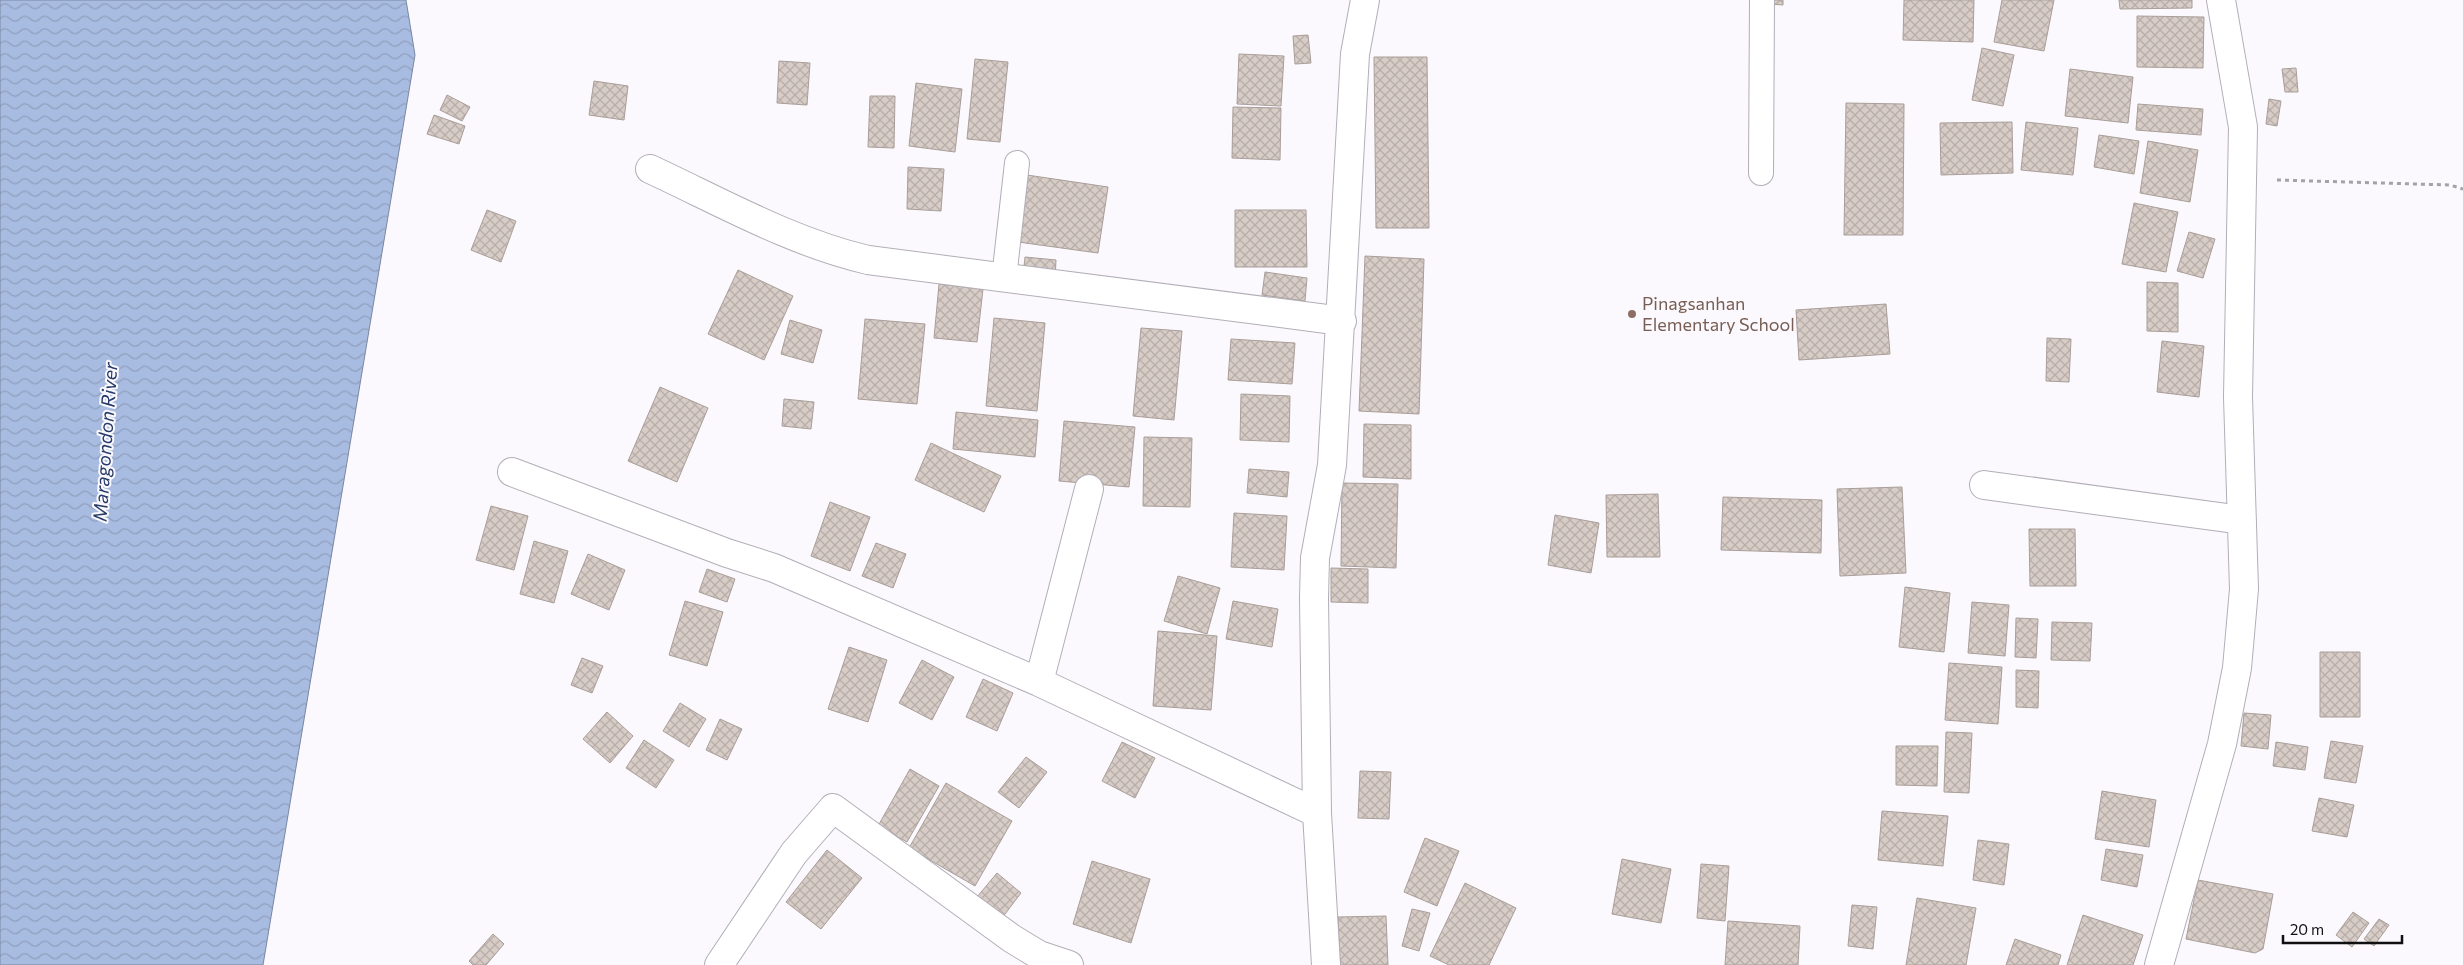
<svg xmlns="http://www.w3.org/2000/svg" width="2463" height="965" font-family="Commissioner,sans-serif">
	<defs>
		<pattern id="water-waves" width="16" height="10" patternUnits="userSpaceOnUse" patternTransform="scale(1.25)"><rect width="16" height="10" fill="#a8bbe0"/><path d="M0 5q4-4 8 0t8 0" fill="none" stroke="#90a0bf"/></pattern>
		<pattern id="building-cross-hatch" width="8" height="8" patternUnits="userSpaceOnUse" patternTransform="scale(1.25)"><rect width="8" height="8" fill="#d7ccc6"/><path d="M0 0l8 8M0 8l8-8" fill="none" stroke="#b8aea9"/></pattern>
	</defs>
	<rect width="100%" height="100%" fill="#fbf9fd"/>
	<path fill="url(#water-waves)" stroke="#7a87a2" d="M0 0H406L415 55 263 965H0Z"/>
	<path fill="url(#building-cross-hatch)" stroke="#a99e99" d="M1770 0H1783V5L1769 4Z
		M1904 0H1974L1973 42 1903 40Z
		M2002 0H2054L2044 51 1994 42Z
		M2119 0H2192V8L2120 9Z
		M2137 16 2204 17 2203 68 2137 67Z
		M1308 35 1311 63 1295 64 1293 36Z
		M1982 48 2014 55 2003 106 1972 100Z
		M1239 54 1284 56 1281 106 1237 104Z
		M1374 57H1427L1429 228H1376Z
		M975 59 1008 62 1000 142 967 139Z
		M779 61 810 63 807 105 777 103Z
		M2296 68 2298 92H2285L2282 69Z
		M2070 69 2133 77 2128 123 2065 116Z
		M594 81 628 86 624 120 589 115Z
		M916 83 962 89 955 152 909 146Z
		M447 95 470 107 462 121 440 110Z
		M870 96H895L894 148 868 147Z
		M2269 99 2281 101 2277 126 2266 124Z
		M1846 103 1904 104 1903 235H1844Z
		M2138 104 2203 109 2201 135 2136 130Z
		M1233 107 1281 108 1280 160 1232 158Z
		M434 115 465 126 459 144 427 134Z
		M2012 122 2013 173 1941 175 1940 123Z
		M2026 122 2078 128 2073 175 2021 170Z
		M2099 135 2139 141 2134 174 2094 167Z
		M2148 141 2198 150 2190 202 2140 193Z
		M908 167 944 169 941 211 907 209Z
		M1027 175 1108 187 1098 253 1018 242Z
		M2134 203 2178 212 2166 272 2122 264Z
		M487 210 516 221 501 262 471 250Z
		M1235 210H1306L1307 267H1235Z
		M2189 232 2215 239 2203 278 2177 271Z
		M1365 256 1424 259 1419 414 1359 411Z
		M1025 257 1056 260 1055 279 1023 276Z
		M738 270 793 296 764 360 708 334Z
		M1265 272 1307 278 1305 301 1262 295Z
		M2147 282 2178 283V332L2147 331Z
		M939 284 983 289 977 342 934 338Z
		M1886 304 1890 354 1799 360 1796 310Z
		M994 318 1045 323 1037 411 986 406Z
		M865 319 925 324 917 404 858 399Z
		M790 320 822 330 813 363 781 354Z
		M1141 328 1182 331 1174 420 1133 416Z
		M2047 338 2071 339 2069 382 2046 381Z
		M1231 339 1295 343 1292 384 1228 380Z
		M2162 341 2204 346 2199 397 2157 392Z
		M660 387 708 408 677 482 628 461Z
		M1241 394 1290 396 1289 442 1240 440Z
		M784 399 814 402 811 429 782 426Z
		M956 412 1038 420 1035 457 953 449Z
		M1064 421 1135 427 1129 487 1059 481Z
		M1364 424 1411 425V479L1363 477Z
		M1144 437 1192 438 1190 507 1143 506Z
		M931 443 1001 476 984 512 915 480Z
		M1249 469 1289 472 1287 497 1247 493Z
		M1342 483 1398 484 1396 568 1341 566Z
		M1902 487 1906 573 1840 576 1837 489Z
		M1658 494 1660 557H1607L1606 495Z
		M1723 497 1822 500 1821 553 1721 550Z
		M830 502 870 517 850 571 811 556Z
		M491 506 528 516 514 570 476 560Z
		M1234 513 1287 516 1284 570 1231 567Z
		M1555 515 1599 523 1591 573 1548 565Z
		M2029 529H2075L2076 586H2030Z
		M534 541 568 551 554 603 520 594Z
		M876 543 906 554 893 588 862 576Z
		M588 554 625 570 609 610 571 594Z
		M1331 568 1368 569V603L1331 602Z
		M707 569 735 579 727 602 699 592Z
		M1178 576 1220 588 1207 634 1164 621Z
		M1905 587 1950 593 1944 652 1899 647Z
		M685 601 723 612 707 666 669 655Z
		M1233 601 1278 609 1272 647 1226 639Z
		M1972 602 2009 605 2005 656 1968 653Z
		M2016 618 2038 619 2036 658 2015 657Z
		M2052 622 2092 623 2090 661 2051 660Z
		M1158 631 1217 636 1211 710 1153 706Z
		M849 647 887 660 868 722 828 709Z
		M2320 652H2360V717H2320Z
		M582 658 603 666 592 693 571 685Z
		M922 660 954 677 932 720 899 703Z
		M1949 663 2002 667 1998 724 1945 720Z
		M2016 670 2039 671 2038 708 2016 707Z
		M983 679 1013 693 997 731 966 717Z
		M680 703 706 719 689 747 663 731Z
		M607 712 633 736 610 763 583 739Z
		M2244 713 2271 715 2268 749 2241 746Z
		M720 719 742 729 727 760 706 750Z
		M1946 732 1972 733 1969 793 1944 792Z
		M644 740 674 760 656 788 626 768Z
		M2331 741 2363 746 2356 783 2324 778Z
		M1122 742 1155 758 1135 798 1102 781Z
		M2276 742 2308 747 2305 770 2273 766Z
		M1896 746H1938L1937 786 1896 785Z
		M1026 757 1047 772 1019 808 998 792Z
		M910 769 939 786 907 842 878 826Z
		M1360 771 1391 772 1389 819 1358 818Z
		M946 783 1012 821 975 886 909 848Z
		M2102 791 2156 800 2149 847 2095 839Z
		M2319 798 2354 805 2347 837 2312 831Z
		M1882 811 1948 816 1943 866 1878 860Z
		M1425 838 1459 851 1437 906 1404 892Z
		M1978 840 2009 844 2004 885 1973 880Z
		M2106 849 2143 855 2137 887 2101 880Z
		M827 850 862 878 821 929 786 902Z
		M1622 859 1671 869 1661 923 1612 914Z
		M1092 861 1150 879 1131 943 1073 924Z
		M1701 864 1729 866 1725 921 1697 918Z
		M997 873 1021 893 1002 918 977 897Z
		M2198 880 2273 894 2263 949 2255 953 2186 939Z
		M1465 883 1516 908 1489 965H1449L1430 956Z
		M1917 898 1976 908 1966 965H1906Z
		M1852 905 1877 907 1873 949 1848 946Z
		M1412 909 1430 913 1419 951 1402 946Z
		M2353 912 2369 923 2352 947 2336 935Z
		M2083 915 2143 935 2133 965H2067Z
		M1386 916 1388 965H1340L1338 917Z
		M2379 919 2389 925 2374 946 2364 939Z
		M1728 921 1800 926 1798 965H1725Z
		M493 934 504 944 486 965H473L469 961Z
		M2015 939 2061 955 2058 965H2006Z"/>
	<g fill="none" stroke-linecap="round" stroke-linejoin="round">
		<defs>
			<path id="service" d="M1761 173 1762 0
				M1004 278 1017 163"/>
			<path id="minor" d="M650 169C721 202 791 242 868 260L1342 321
				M512 472 727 553 774 568 1039 682 1317 813
				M1984 485 2242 520
				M1039 682 1089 489
				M719 965 794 853 833 808 1011 938 1039 955 1069 965
				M1326 965 1317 813 1314 598 1315 558 1332 465 1355 54 1365 0
				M2159 965 2222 744 2237 668 2244 589 2238 397 2243 127 2221 0"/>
		</defs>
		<use href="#service" stroke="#b2aeb8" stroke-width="26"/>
		<use href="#minor" stroke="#b2aeb8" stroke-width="30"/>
		<path stroke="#a3a2a5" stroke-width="3" stroke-dasharray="4 4" stroke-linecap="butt" d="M2277 180 2450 185 2463 189"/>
		<use href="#service" stroke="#fff" stroke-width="24"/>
		<use href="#minor" stroke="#fff" stroke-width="28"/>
	</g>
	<circle fill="#8d6e63" stroke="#fbf9fd" stroke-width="2" cx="1632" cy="314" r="5"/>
	<g text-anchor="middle" stroke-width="4" stroke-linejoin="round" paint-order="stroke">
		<g font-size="18" fill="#785e54" stroke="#fbf9fd" text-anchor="start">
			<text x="1642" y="310">Pinagsanhan<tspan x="1642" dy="21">Elementary School</tspan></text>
		</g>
		<g font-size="19" font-style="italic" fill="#253b6a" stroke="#fbf9fd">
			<text transform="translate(105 442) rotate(-86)" y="7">Maragondon River</text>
		</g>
	</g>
	<path d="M2283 935v8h119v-8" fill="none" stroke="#100f12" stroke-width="2.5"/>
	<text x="2290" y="935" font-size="15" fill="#100f12" stroke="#fbf9fd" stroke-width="4" paint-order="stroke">20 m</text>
</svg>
